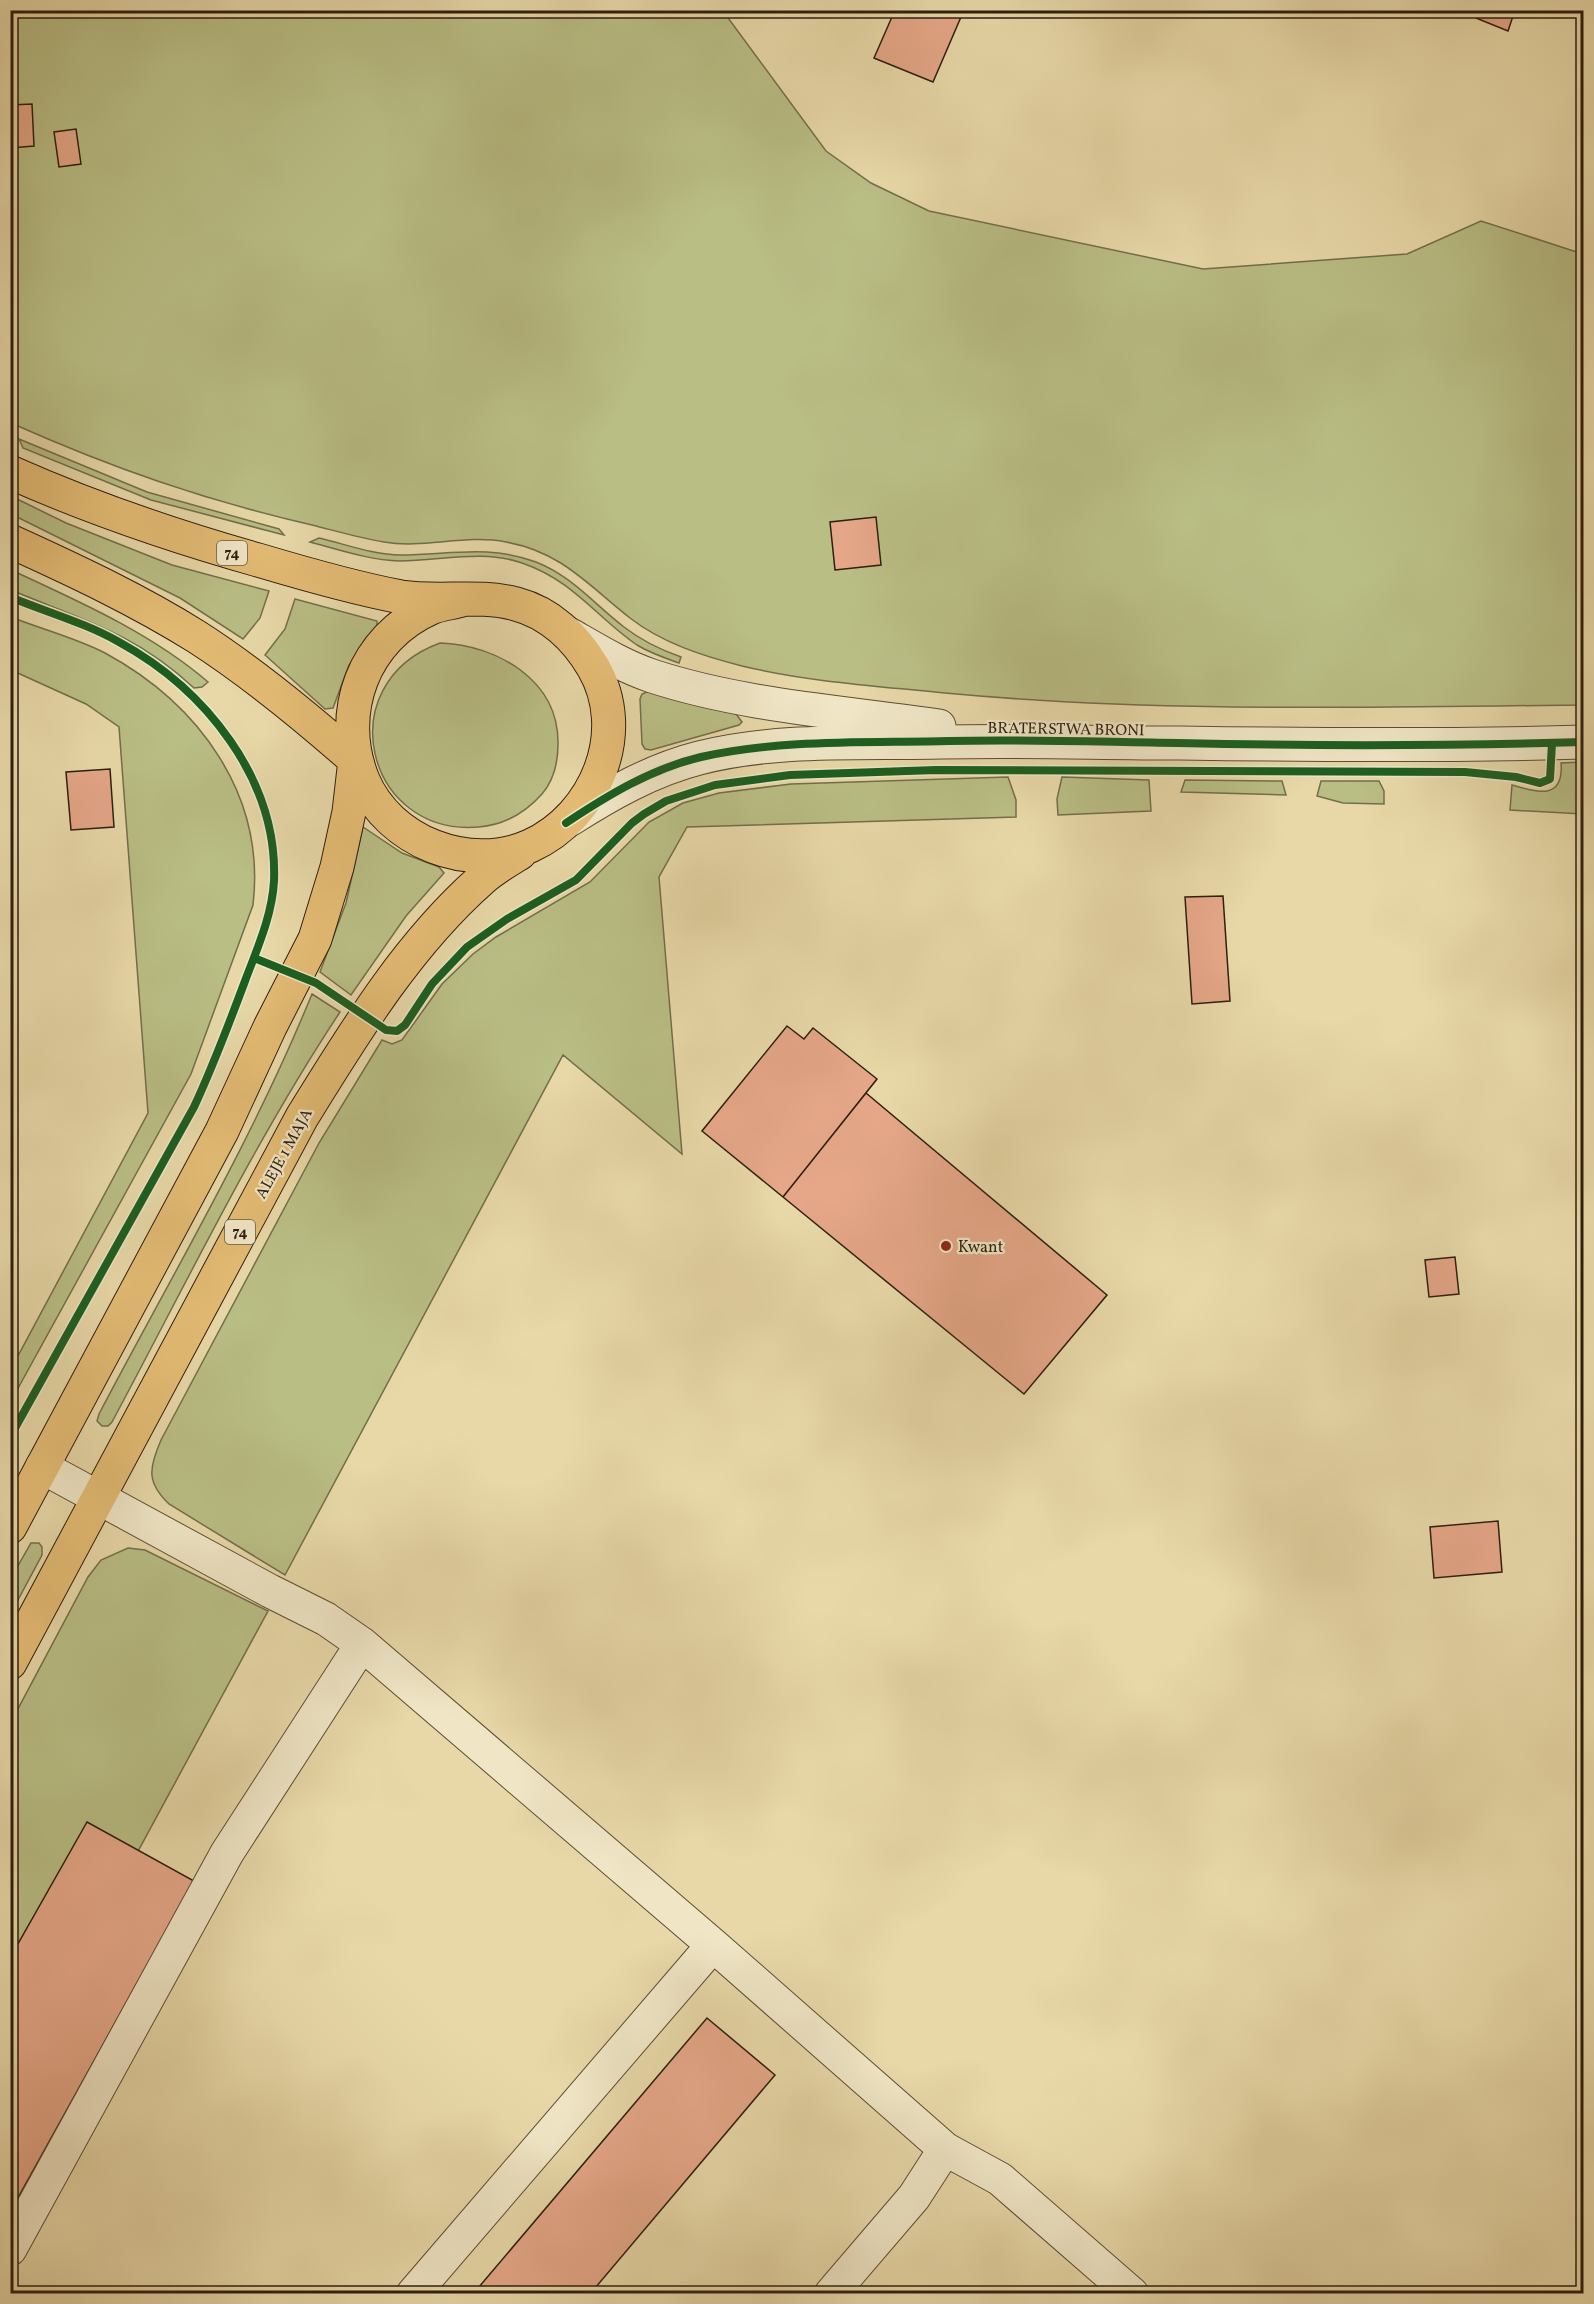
<svg xmlns="http://www.w3.org/2000/svg" width="1594" height="2304" font-family="Vollkorn,serif">
	<rect width="100%" height="100%" fill="#e8d8a8"/>
	<filter id="stains"><feTurbulence type="fractalNoise" baseFrequency=".00333" numOctaves="4"/><feColorMatrix values="0 0 0 0 .2 0 0 0 0 .09 0 0 0 0 .02 0 0 0 .5 -.17"/></filter>
	<radialGradient id="worn" r=".72"><stop offset=".6" stop-color="#630" stop-opacity="0"/><stop offset="1" stop-color="#630" stop-opacity=".3"/></radialGradient>
	<path fill="#b9be85" stroke="#736e4a" stroke-width="1.5" d="M10 11H723L826 151 871 183 929 211 1203 269 1407 254 1481 221 1583 254V705C1370 707 1157 713 945 693 877 686 809 682 742 666 703 656 662 643 630 618 589 586 562 552 506 542 465 534 424 549 384 542 360 538 336 531 312 525 204 500 112 468 11 423Z
		M19 439 147 492 279 529 284 535 151 500 23 448Z
		M11 496 66 523 172 565 269 591 260 618 243 639 180 598 11 514Z
		M319 538C345 544 374 555 400 555 450 555 487 544 536 562 572 576 595 605 624 627 642 641 661 650 681 657L679 663C665 658 650 653 637 645 595 616 574 581 522 563 482 549 441 561 400 561 369 560 340 550 310 542Z
		M11 570C78 601 151 633 208 682L202 687 194 688C135 633 83 620 11 590Z
		M295 599 377 621V629L349 665 333 708 325 709 265 655 285 629Z
		M11 617C41 629 76 638 105 653 199 704 266 795 253 905L191 1074 11 1401V1369L148 1113 119 727 86 704 11 670Z
		M440 643C497 645 559 680 558 744 558 763 554 780 542 794 525 813 504 825 479 827 366 837 328 684 440 643Z
		M649 691 736 714 742 722 739 725 651 750 645 749 642 744 640 699 642 694Z
		M1583 762V814L1510 810 1512 785C1537 792 1564 801 1561 763Z
		M1008 777 1016 800V817L687 827 659 877 682 1154 563 1055 285 1575 169 1504C146 1482 149 1468 161 1440L319 1143 382 1040 392 1044 402 1040 442 984 473 954 496 937 590 882 649 822 683 803 719 793 791 784Z
		M1062 777 1149 780 1151 811 1058 815 1057 799Z
		M1185 780 1282 781 1286 795 1181 792Z
		M1321 781H1379L1384 791V804L1343 803 1317 796Z
		M363 827 402 853 439 867 444 873 406 916 351 995 320 972 346 903Z
		M312 994 340 1012C254 1142 186 1284 112 1422L108 1426H102L97 1421 99 1414C172 1275 253 1139 312 994Z
		M31 1543H39L42 1547V1555L11 1613V1578Z
		M128 1548 145 1550 268 1611 11 2086V1722L88 1577 101 1560Z"/>
	<path fill="#e5a788" stroke="#2d1e0e" stroke-width="1.5" d="M895 10H964L933 82 874 58Z
		M1478 10H1515L1508 31 1476 18Z
		M32 104 34 146 10 148V105Z
		M76 129 81 164 59 167 54 132Z
		M876 517 881 565 835 570 830 522Z
		M110 769 114 827 71 830 66 772Z
		M1223 896 1230 1001 1192 1004 1185 897Z
		M787 1026 804 1039 813 1028 877 1079 783 1197 702 1131Z
		M866 1093 1107 1295 1024 1394 783 1197Z
		M1455 1257 1459 1294 1429 1297 1425 1260Z
		M1498 1521 1502 1572 1434 1578 1430 1527Z
		M87 1822 194 1881 10 2212V1958Z
		M707 2018 775 2075 590 2294H473Z"/>
	<g fill="none" stroke-linecap="round" stroke-linejoin="round">
		<defs>
			<path id="minor" d="M567 633C595 649 622 666 652 676 744 706 844 712 939 726
				M569 820C610 794 652 770 699 758 777 738 862 744 942 742 1021 740 1100 743 1180 743 1314 745 1449 746 1584 742
				M42 1467 270 1591 326 1619 362 1644 713 1945 945 2149 914 2197 831 2294
				M945 2149 1000 2179 1132 2294
				M10 2249 227 1853 362 1644
				M413 2294 713 1945"/>
			<path id="major" d="M10 472C91 508 173 536 258 560 305 574 353 588 401 597 439 603 479 594 516 604 550 613 576 638 593 667 631 732 596 816 530 846 469 873 389 842 363 780 336 713 363 638 431 608 440 604 452 603 462 600
				M10 541C74 570 138 600 197 637 253 673 305 716 355 760L349 812 337 867 315 939 270 1027 222 1131 10 1527
				M10 1663 302 1117C354 1033 407 945 482 879 493 869 507 861 520 853"/>
		</defs>
		<use href="#minor" stroke="#5c4c34" stroke-width="35"/>
		<use href="#major" stroke="#2d1e0e" stroke-width="35"/>
		<use href="#minor" stroke="#f0e6c6" stroke-width="33"/>
		<use href="#major" stroke="#e4bc74" stroke-width="33"/>
		<defs>
			<path id="cycleway" d="M10 597C46 612 86 623 119 642 205 689 278 779 274 881 272 916 257 949 245 981 229 1024 213 1066 194 1107L10 1437
				M566 823C608 795 651 769 701 757 781 739 867 743 949 741 1026 739 1102 742 1178 743 1313 746 1449 746 1584 742
				M254 958 316 983 386 1030 397 1031 405 1025 432 984 467 947 507 919 576 880 632 823 644 814 666 801 715 785 790 775 936 770 1465 772 1516 777 1540 783 1550 779 1552 743"/>
		</defs>
		<use href="#cycleway" stroke="#f0e6c6" stroke-width="11"/>
		<use href="#cycleway" stroke="#1b5e20" stroke-width="8"/>
	</g>
	<circle fill="#8f2418" stroke="#f0e6c6" stroke-width="2" cx="946" cy="1246" r="6"/>
	<g text-anchor="middle" stroke-width="4.5" stroke-linejoin="round" paint-order="stroke">
		<g fill="#f0e6c6" stroke="#685a45" stroke-width="1.5">
			<rect x="217" y="541" width="30" height="24" rx="4.5"/>
			<rect x="225" y="1220" width="30" height="24" rx="4.5"/>
		</g>
		<g font-size="15" font-weight="bold" fill="#2d1e0e">
			<text x="232" y="558">74</text>
			<text x="240" y="1237">74</text>
		</g>
		<g font-size="16" fill="#2d1e0e" stroke="#f0e6c6">
			<text transform="translate(1066 728) rotate(1)" y="6">BRATERSTWA BRONI</text>
			<text transform="translate(283 1153) rotate(-61)" y="6">ALEJE 1 MAJA</text>
		</g>
		<g font-size="16" fill="#2d1e0e" stroke="#f0e6c6" text-anchor="start">
			<text x="958" y="1252">Kwant</text>
		</g>
	</g>
	<rect width="1594" height="2304" fill="none" stroke="#e8d8a8" stroke-width="36"/>
	<rect x="12" y="12" width="1570" height="2280" fill="none" stroke="#2d1e0e" stroke-width="3"/>
	<rect x="18" y="18" width="1558" height="2268" fill="none" stroke="#2d1e0e" stroke-width="1.5"/>
	<rect width="100%" height="100%" filter="url(#stains)"/>
	<rect width="100%" height="100%" fill="url(#worn)"/>
</svg>
